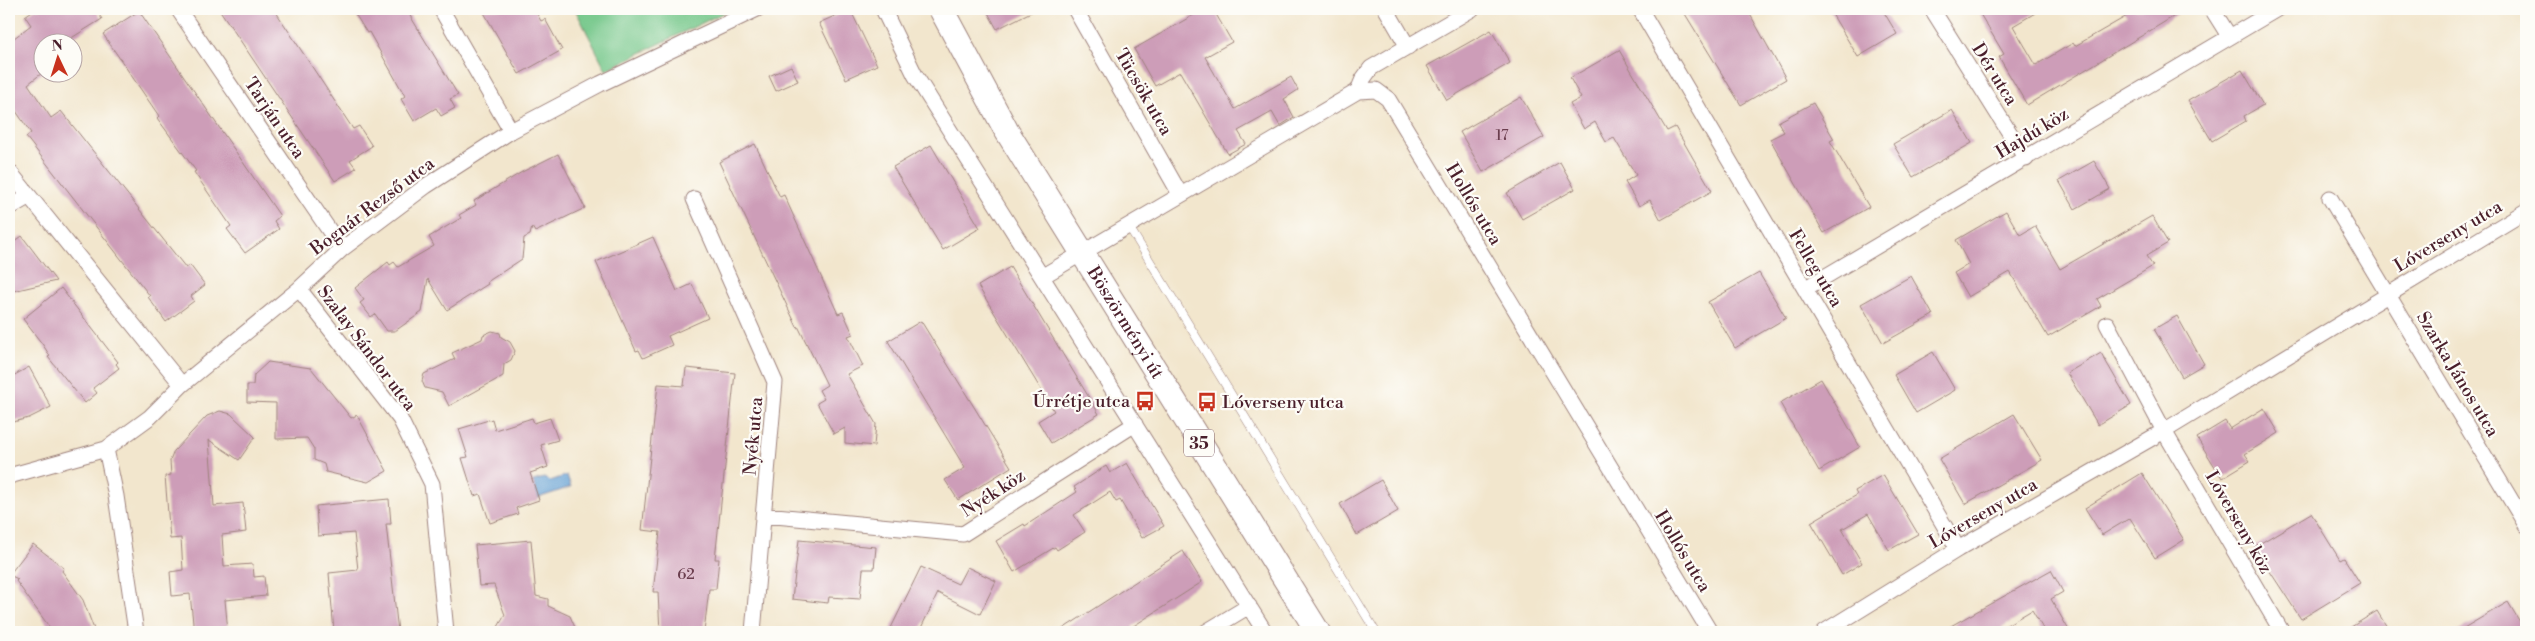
<svg xmlns="http://www.w3.org/2000/svg" width="2535" height="641" font-family="'Libre Bodoni',serif">
	<rect width="100%" height="100%" fill="#fdfcf7"/>
	<filter id="ink" filterUnits="userSpaceOnUse"><feTurbulence type="fractalNoise" baseFrequency=".02" numOctaves="2"/><feDisplacementMap in="SourceGraphic" scale="10" xChannelSelector="R" yChannelSelector="G"/><feConvolveMatrix kernelMatrix="1 2 1 2 8 2 1 2 1" color-interpolation-filters="sRGB"/></filter>
	<filter id="wash" filterUnits="userSpaceOnUse"><feTurbulence type="fractalNoise" baseFrequency=".0096" numOctaves="4" result="noise"/><feDisplacementMap in="SourceGraphic" scale="20" xChannelSelector="R" yChannelSelector="G"/><feGaussianBlur stdDeviation="1.12" result="paint"/><feColorMatrix in="noise" values="0 0 0 0 0 0 0 0 0 0 0 0 0 0 0 0 0 1.4 0 .05"/><feComposite in="paint" operator="in"/></filter>
	<g filter="url(#wash)">
		<rect width="100%" height="100%" fill="#f2e6cd"/>
		<path fill="#74c78a" stroke="#5f735a" d="M575 9H731L606 70Z"/>
		<path fill="#629fd3" stroke="#565f7f" d="M567 475 571 487 538 498 533 481 544 478 550 481Z"/>
		<g id="blocks">
			<path fill="#cd9db8" d="M35 9H95L102 19 65 42H42V73L28 84 51 118 61 111 186 268 190 265 205 285 191 296 194 301 166 322 148 297 150 296 26 137 31 133 9 101V42L31 25 25 16Z
				M219 9H274L353 129 359 126 372 146 350 160 356 168 335 181Z
				M352 9H406L458 95 450 99 455 108 441 116 436 108 414 121 401 99 405 96 369 32 367 33Z
				M482 9H534L541 21 545 19 562 50 519 74Z
				M850 9 877 65 846 79 819 23Z
				M986 9H1037L997 29Z
				M1204 9H1213L1232 42 1205 57 1235 109 1291 77 1298 90 1284 99 1294 117 1280 126 1272 112 1238 131 1246 144 1228 154 1180 72 1155 86 1134 49Z
				M1682 9H1747L1786 79 1741 105Z
				M1829 9H1882L1897 34 1858 57Z
				M1977 9H2042L2013 26 2036 65 2073 43 2075 46 2127 16 2122 9H2186L2027 105 1999 57 2004 54Z
				M139 11 280 216 274 221 279 229 245 253 227 229 231 226 194 172 196 171 157 118 159 116 103 34Z
				M1491 30 1510 63 1447 100 1427 66Z
				M1619 50 1667 131 1675 127 1712 191 1661 220 1650 200 1639 206 1625 182 1636 175 1614 138 1606 142 1595 122 1584 129 1570 104 1581 98 1570 78Z
				M791 66 798 81 776 91 769 76Z
				M2242 70 2263 105 2244 116 2246 121 2212 141 2188 101Z
				M1521 97 1544 137 1483 172 1460 132Z
				M1813 103 1834 139 1830 141 1869 207 1824 233 1770 139 1784 132 1778 122Z
				M1952 110 1972 143 1913 177 1893 144Z
				M755 144 780 197 784 195 838 314 843 312 853 334 848 336 863 366 847 374 876 424 874 446 845 443V428L834 434 817 403 824 399 819 390 827 385 798 326 797 327 719 162Z
				M931 145 980 228 943 250 893 167Z
				M558 154 585 208 535 232 532 227 530 235 524 238 522 259 487 282 488 284 447 310 428 279 422 312 395 331H387L375 314 371 317 360 303 364 300 355 288 388 262 390 265 394 262 398 267 434 246 429 237 461 218 459 215 476 205 474 201 522 172Z
				M2094 161 2110 189 2075 209 2059 181Z
				M1560 162 1575 189 1522 219 1507 193Z
				M2006 211 2020 235 2035 226 2060 269 2152 216 2168 243 2146 256 2153 266 2097 299 2101 306 2048 337 2010 272 1968 297 1954 273 1969 264 1956 240Z
				M22 236 56 281 9 292V246Z
				M653 237 677 291 692 284 708 318 668 336 672 345 643 358 639 350 636 351 596 262Z
				M1010 267 1099 414 1051 443 1038 421 1054 411 978 286Z
				M1759 273 1786 318 1735 348 1708 302Z
				M1911 276 1933 315 1883 343 1861 304Z
				M61 288 118 362 116 364 119 368 93 388 97 393 85 403 48 357 50 356 43 345 23 319Z
				M2177 316 2204 364 2182 377 2154 329Z
				M921 321 1011 467 958 500 945 480 965 468 888 341Z
				M492 331 500 333 501 337 510 342 515 351 511 360 504 364 503 376 449 406 442 392 425 388 422 381 424 374 455 359 452 353 482 339 483 335Z
				M1933 352 1955 390 1916 413 1894 375Z
				M2101 353 2131 405 2098 425 2067 373Z
				M268 362 311 368 351 418 357 415 387 471 368 482 326 472 324 464 314 460V449L307 438 276 439V403L247 402V385H253L254 375Z
				M29 367 51 407 29 418 9 423V378Z
				M686 368 735 373 715 559H719L716 589H709L704 632H660L658 592H653L660 532 642 530 658 384 684 386Z
				M1821 379 1860 447 1819 471 1780 403Z
				M2264 408 2279 433 2245 454 2250 461 2222 478 2197 438 2225 421 2230 429Z
				M220 411 231 414 255 437 239 460 209 440 214 506 243 503 246 532 222 535 224 566 253 564 254 577 264 576 266 596 225 600 228 632H194L190 594 172 596 170 572 183 570 181 538 170 539 165 476 171 475 170 461 174 451 207 416Z
				M2014 414 2042 460 1965 504 1939 459Z
				M532 418 534 423 550 418 558 440 541 445 548 467 530 473 539 500 516 508 518 514 490 523 480 494 474 496 462 458 468 457 459 429 492 419 495 430Z
				M1127 463 1164 526 1142 538 1120 500 1116 502 1110 492 1074 515 1085 532 1057 550 1055 547 1014 572 996 541 1024 524 1025 526 1077 492 1074 487 1106 466 1110 473Z
				M2142 473 2184 540 2155 558 2130 518 2102 535 2085 508Z
				M1883 475 1918 534 1889 550 1868 514 1842 529 1862 563 1842 575 1811 522 1857 495 1855 491Z
				M1381 480 1398 511 1357 535 1340 504Z
				M389 499 391 524H386L398 632H334L329 573 358 570 354 533 318 536 316 506Z
				M2311 513 2340 560 2344 558 2360 583 2301 619 2254 547Z
				M531 540 536 596 548 599V606L570 616 577 632H495L505 615 494 585 479 586 475 545Z
				M799 540 876 547 874 569H863L860 599 829 597 828 603 792 599Z
				M33 544 64 568 62 571 83 600 95 632H53L16 581 18 579 9 575Z
				M1183 551 1202 582 1132 627 1136 632H1058Z
				M921 567 958 584 967 567 996 581 980 614 938 593 919 632H889Z
				M2051 570 2063 592 2051 599 2070 632H2045L2032 610 1995 632H1940Z
				M2508 602 2526 632H2457Z
				M2377 611 2390 632H2343Z"/>
		</g>
	</g>
	<g filter="url(#ink)">
		<use href="#blocks" fill-opacity="0" stroke="#9e827c" stroke-width="1"/>
		<g fill="none" stroke-linecap="round" stroke-linejoin="round">
			<defs>
				<path id="lane" d="M1128 225 1376 632"/>
				<path id="street" d="M178 9 342 249
					M441 9 511 131
					M883 9 915 75 1265 632
					M1075 9 1180 194
					M1386 9 1408 47
					M1640 9 1958 549
					M1932 9 2026 159
					M2212 9 2229 36
					M1358 91 1363 79 1371 68 1472 9
					M9 171 182 385
					M2330 198 2526 525
					M694 199 775 382 753 632
					M9 208 28 197
					M1043 276 1358 91 1376 90 1388 99 1710 632
					M1806 288 2277 9
					M299 289 400 419 432 484 446 632
					M2107 324 2164 431 2282 632
					M106 449 116 496 136 632
					M9 476 106 449 150 417 182 385 299 289 342 249 426 186 511 131 600 84 757 9
					M765 515 963 534 1135 424
					M1206 632 1249 606
					M1824 632 1958 549 2164 431 2526 211"/>
				<g id="primary">
					<path id="s1" d="M941 9 1006 130 1318 632"/>
				</g>
			</defs>
			<use href="#lane" stroke="#9e827c" stroke-width="9"/>
			<use href="#street" stroke="#9e827c" stroke-width="17"/>
			<use href="#primary" stroke="#9e827c" stroke-width="26"/>
			<use href="#lane" stroke="#fff" stroke-width="8"/>
			<use href="#street" stroke="#fff" stroke-width="15"/>
			<use href="#primary" stroke="#fff" stroke-width="24"/>
		</g>
	</g>
	<defs>
		<symbol id="bus-bare" viewBox="-9 -9 18 18"><path d="M-5-6H5V4H4V6H2V4H-2V6H-4V4H-5ZM-3.5-4V0h7V-4ZM-3.5 1.2v1.5H-2V1.2ZM2 1.2v1.5H3.5V1.2Z" fill="#c8321e" stroke="#fdfcf7" stroke-width="2.5" paint-order="stroke"/></symbol>
	</defs>
	<g fill-rule="evenodd">
		<use href="#bus-bare" x="1131" y="387" width="28" height="28"/>
		<use href="#bus-bare" x="1193" y="388" width="28" height="28"/>
	</g>
	<g text-anchor="middle" stroke-width="4.5" stroke-linejoin="round" paint-order="stroke">
		<g font-size="15" fill="#6b3e4e">
			<text x="1502" y="140">17</text>
			<text x="686" y="579">62</text>
		</g>
		<rect fill="#fdfcf7" stroke="#806168" stroke-width="1" x="1184" y="429.5" width="30" height="27" rx="4"/>
		<g font-size="16" font-weight="bold" fill="#4a1f2b">
			<text x="1199" y="449">35</text>
		</g>
		<g font-size="18" fill="#4a1f2b" stroke="#fdfcf7">
			<text transform="translate(1995 74) rotate(58)" y="6">Dér utca</text>
			<text transform="translate(1144 92) rotate(60)" y="6">Tücsök utca</text>
			<text transform="translate(275 118) rotate(56)" y="6">Tarján utca</text>
			<text transform="translate(2032 133) rotate(-31)" y="6">Hajdú köz</text>
			<text transform="translate(1474 204) rotate(59)" y="6">Hollós utca</text>
			<text transform="translate(372 206) rotate(-37)" y="6">Bognár Rezső utca</text>
			<text transform="translate(2448 236) rotate(-31)" y="6">Lóverseny utca</text>
			<text transform="translate(1816 268) rotate(59)" y="6">Felleg utca</text>
			<text dy="6" stroke="none"><textPath href="#s1" startOffset="364">Böszörményi út</textPath></text>
			<text transform="translate(367 348) rotate(53)" y="6">Szalay Sándor utca</text>
			<text transform="translate(2458 374) rotate(59)" y="6">Szarka János utca</text>
			<text transform="translate(753 436) rotate(-85)" y="6">Nyék utca</text>
			<text transform="translate(993 493) rotate(-33)" y="6">Nyék köz</text>
			<text transform="translate(1983 513) rotate(-30)" y="6">Lóverseny utca</text>
			<text transform="translate(2239 522) rotate(60)" y="6">Lóverseny köz</text>
			<text transform="translate(1683 551) rotate(59)" y="6">Hollós utca</text>
		</g>
		<g font-size="18" fill="#4a1f2b" stroke="#fdfcf7" text-anchor="end">
			<text x="1130" y="407">Úrrétje utca</text>
			<text x="1222" y="408" text-anchor="start">Lóverseny utca</text>
		</g>
	</g>
	<rect width="2535" height="641" fill="none" stroke="#fdfcf7" stroke-width="30"/>
	<g transform="translate(58 58) rotate(356)"><circle r="24" fill="#fdfcf7" stroke="#b5a4a5"/>
	<path d="M0-4L9 19L0 12L-9 19Z" fill="#c8321e"/>
	<text y="-8" font-size="14" font-weight="bold" text-anchor="middle" fill="#4a1f2b">N</text>
	</g>
</svg>
